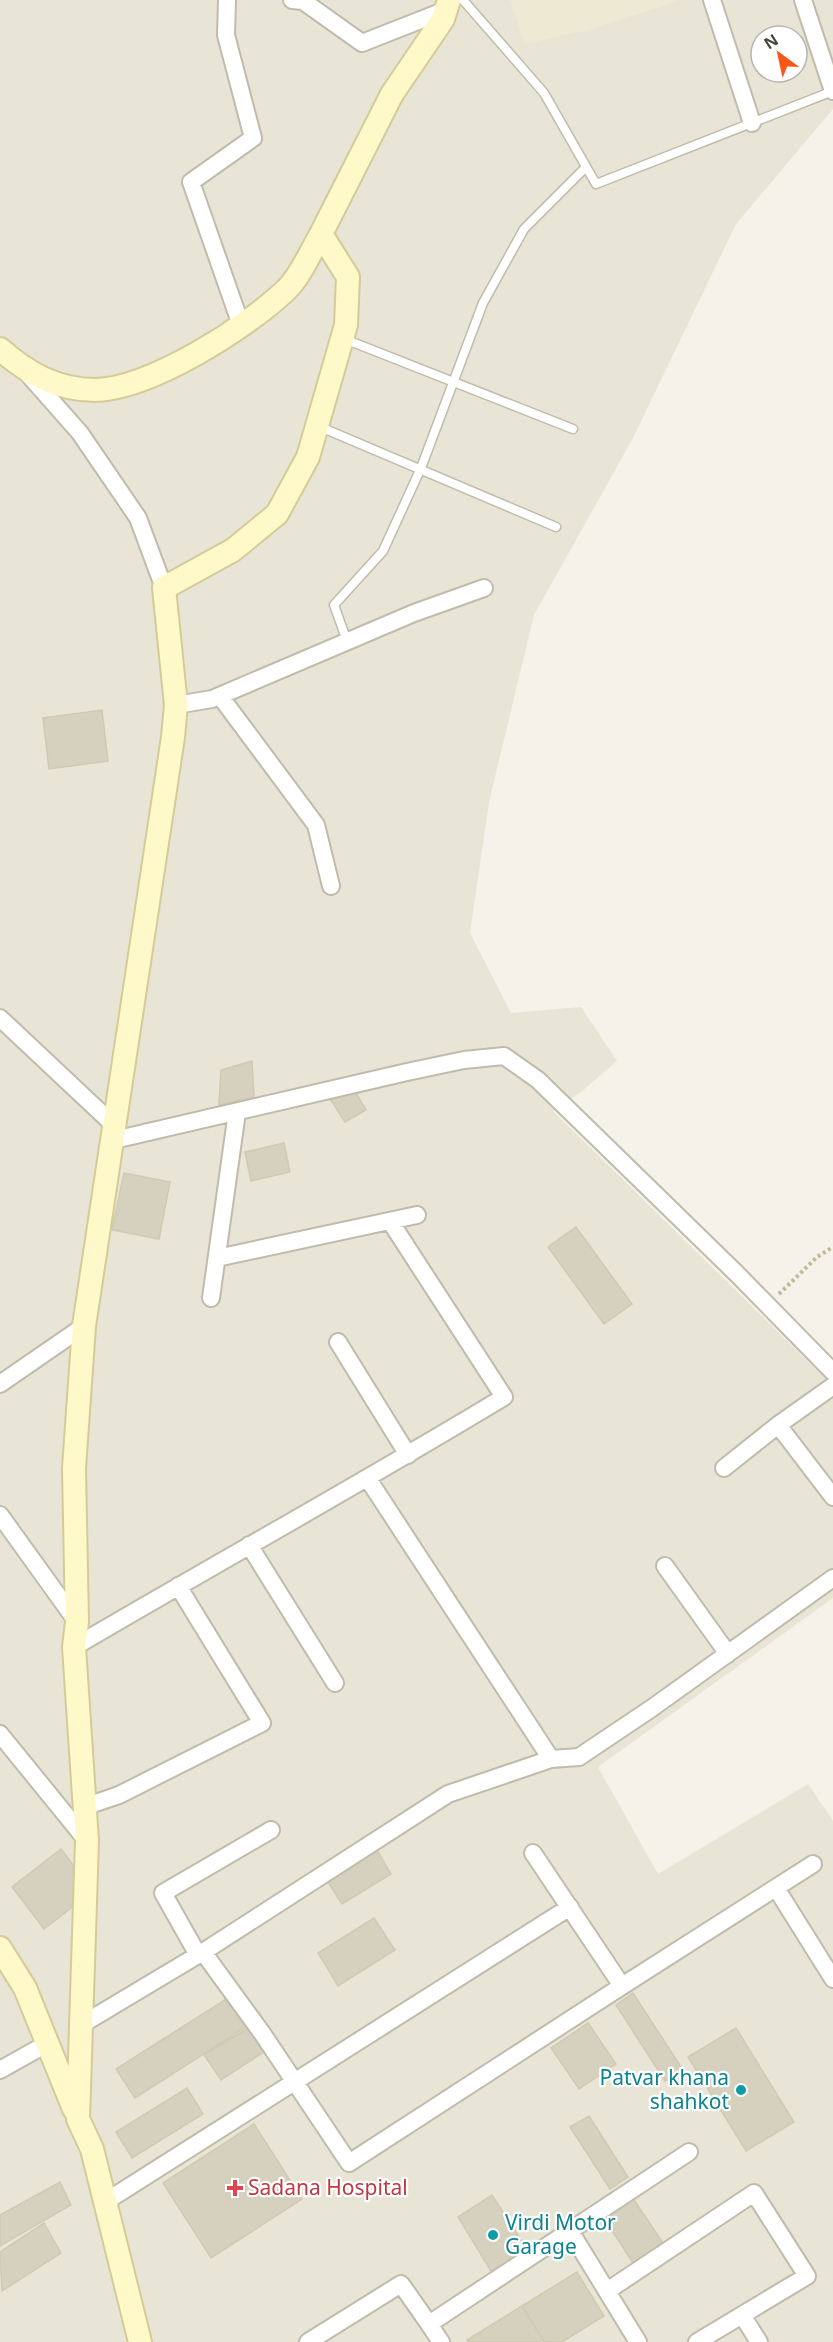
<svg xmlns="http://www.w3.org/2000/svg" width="833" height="2342" font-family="'Noto Sans',sans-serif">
	<rect width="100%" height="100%" fill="#f4f2e9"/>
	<path fill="#e8e5d7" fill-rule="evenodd" d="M0 0H833V109L736 224 633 438 534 615 489 802 470 933 511 1013 581 1007 617 1061 581 1092 553 1111 833 1386V1598L598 1767 658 1874 808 1784 833 1821V2342H0ZM761 36H797V72H761Z"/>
	<path fill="#eee9d3" d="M510 0H682L588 30 524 44Z"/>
	<path fill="#d6d0be" stroke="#d1c9b1" stroke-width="1.5" d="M102 710 108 761 49 769 43 718Z
		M252 1061 254 1097 219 1105 221 1070Z
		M355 1091 366 1110 345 1122 330 1099Z
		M284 1143 290 1172 251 1181 245 1152Z
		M124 1173 170 1182 159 1239 112 1230Z
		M576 1227 632 1304 604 1324 548 1247Z
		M376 1848 391 1874 342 1904 326 1879Z
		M61 1849 73 1865 75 1905 44 1929 12 1887Z
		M374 1918 395 1950 338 1986 318 1953Z
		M633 1993 683 2070 665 2081 616 2005Z
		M231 1996 249 2025 135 2098 116 2069Z
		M588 2023 616 2064 579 2089 551 2048Z
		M250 2027 267 2050 221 2080 204 2055Z
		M736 2028 794 2122 746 2151 688 2057Z
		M187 2088 203 2114 132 2158 116 2132Z
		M589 2116 628 2177 610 2189 570 2127Z
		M254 2124 302 2199 211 2258 163 2183Z
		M60 2182 71 2205 0 2246V2215Z
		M492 2195 529 2252 494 2276 458 2217Z
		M632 2197 665 2246 635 2266 603 2217Z
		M44 2223 61 2253 2 2291 0 2252Z
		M577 2272 604 2316 562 2342H544L522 2306Z
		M522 2306 543 2340 539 2342H468L467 2340Z"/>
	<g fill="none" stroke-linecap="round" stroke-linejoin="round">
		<defs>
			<path id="lane" d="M463 0 544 93 596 184 833 91
				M342 338 573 429
				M318 426 556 527
				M347 641 334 605 383 551 421 468 483 303 524 229 586 167"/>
			<path id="street" d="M227 0 226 35 253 138 191 182 241 325
				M292 0 303 1 362 43 446 10
				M712 0 752 123
				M803 0 833 91
				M27 373 80 433 138 518 164 588
				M220 696 316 825 331 886
				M176 705 212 699 414 613 484 588
				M0 1018 116 1127
				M114 1140 407 1072 464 1060 504 1056 538 1080 737 1274 833 1372
				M217 1258 417 1215
				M211 1298 237 1112
				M338 1342 408 1455
				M0 1384 84 1326
				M778 1425 833 1497
				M724 1468 778 1425 833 1386
				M368 1479 551 1759
				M0 1515 77 1622
				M249 1545 335 1683
				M665 1566 728 1654
				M74 1647C217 1563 362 1483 504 1397L390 1221
				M0 1734 87 1841
				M84 1807 119 1795 262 1723 178 1586
				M533 1853 622 1986 813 1864
				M776 1888 833 1979
				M203 1952 262 2033 349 2163 622 1986
				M198 1955 163 1893 271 1830
				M81 2025 203 1952 448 1794 551 1759 579 1757 652 1708 833 1578
				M0 2070 48 2043
				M105 2202 570 1907
				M570 2231 638 2342
				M607 2291 754 2193 807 2276 697 2342
				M742 2315 759 2342
				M429 2324 441 2342
				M308 2342 401 2284 429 2324 689 2152"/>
			<path id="secondary" d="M0 349C27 373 57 390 95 390 150 389 248 327 287 289 301 275 311 251 321 234
				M0 1948 25 1988 74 2109
				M140 2342 92 2149 78 2119 87 1841 74 1647 77 1622 74 1468 84 1326 173 737 176 705 164 588 233 550 277 514 308 457 346 325 348 277 321 234 392 94 443 19 449 0"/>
		</defs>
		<use href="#lane" stroke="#c0bbab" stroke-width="11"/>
		<use href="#street" stroke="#c0bbab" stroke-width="20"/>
		<use href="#secondary" stroke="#d4cb99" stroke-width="26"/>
		<path stroke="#c2b99d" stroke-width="4" stroke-dasharray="3 3" stroke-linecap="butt" d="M779 1294 817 1257 833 1247"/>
		<use href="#lane" stroke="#fff" stroke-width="8"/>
		<use href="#street" stroke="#fff" stroke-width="16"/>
		<use href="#secondary" stroke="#fff8c9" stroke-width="22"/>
	</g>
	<g fill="#0f9aa8" stroke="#fff" stroke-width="2">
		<circle cx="741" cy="2090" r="6"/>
		<circle cx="493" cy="2235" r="6"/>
	</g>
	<path fill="#e0444e" stroke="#fff" stroke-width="2" d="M232 2179h6v6h6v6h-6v6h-6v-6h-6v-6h6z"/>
	<g text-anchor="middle" stroke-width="4.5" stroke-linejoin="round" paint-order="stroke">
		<g font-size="21" fill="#0d838f" stroke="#fff" text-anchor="end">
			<text x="729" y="2085">Patvar khana<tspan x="729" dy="24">shahkot</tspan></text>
			<text x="505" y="2230" text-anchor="start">Virdi Motor<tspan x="505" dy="24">Garage</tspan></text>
		</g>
		<g font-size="21" fill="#be3a42" stroke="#fff" text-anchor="start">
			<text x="248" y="2195">Sadana Hospital</text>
		</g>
	</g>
	<g transform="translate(779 54) rotate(327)"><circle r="28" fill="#ffffff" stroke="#b6b4af" stroke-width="1.5"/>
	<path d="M0-4.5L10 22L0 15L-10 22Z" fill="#fa561a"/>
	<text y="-9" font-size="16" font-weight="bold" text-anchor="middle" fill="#484437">N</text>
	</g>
</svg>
